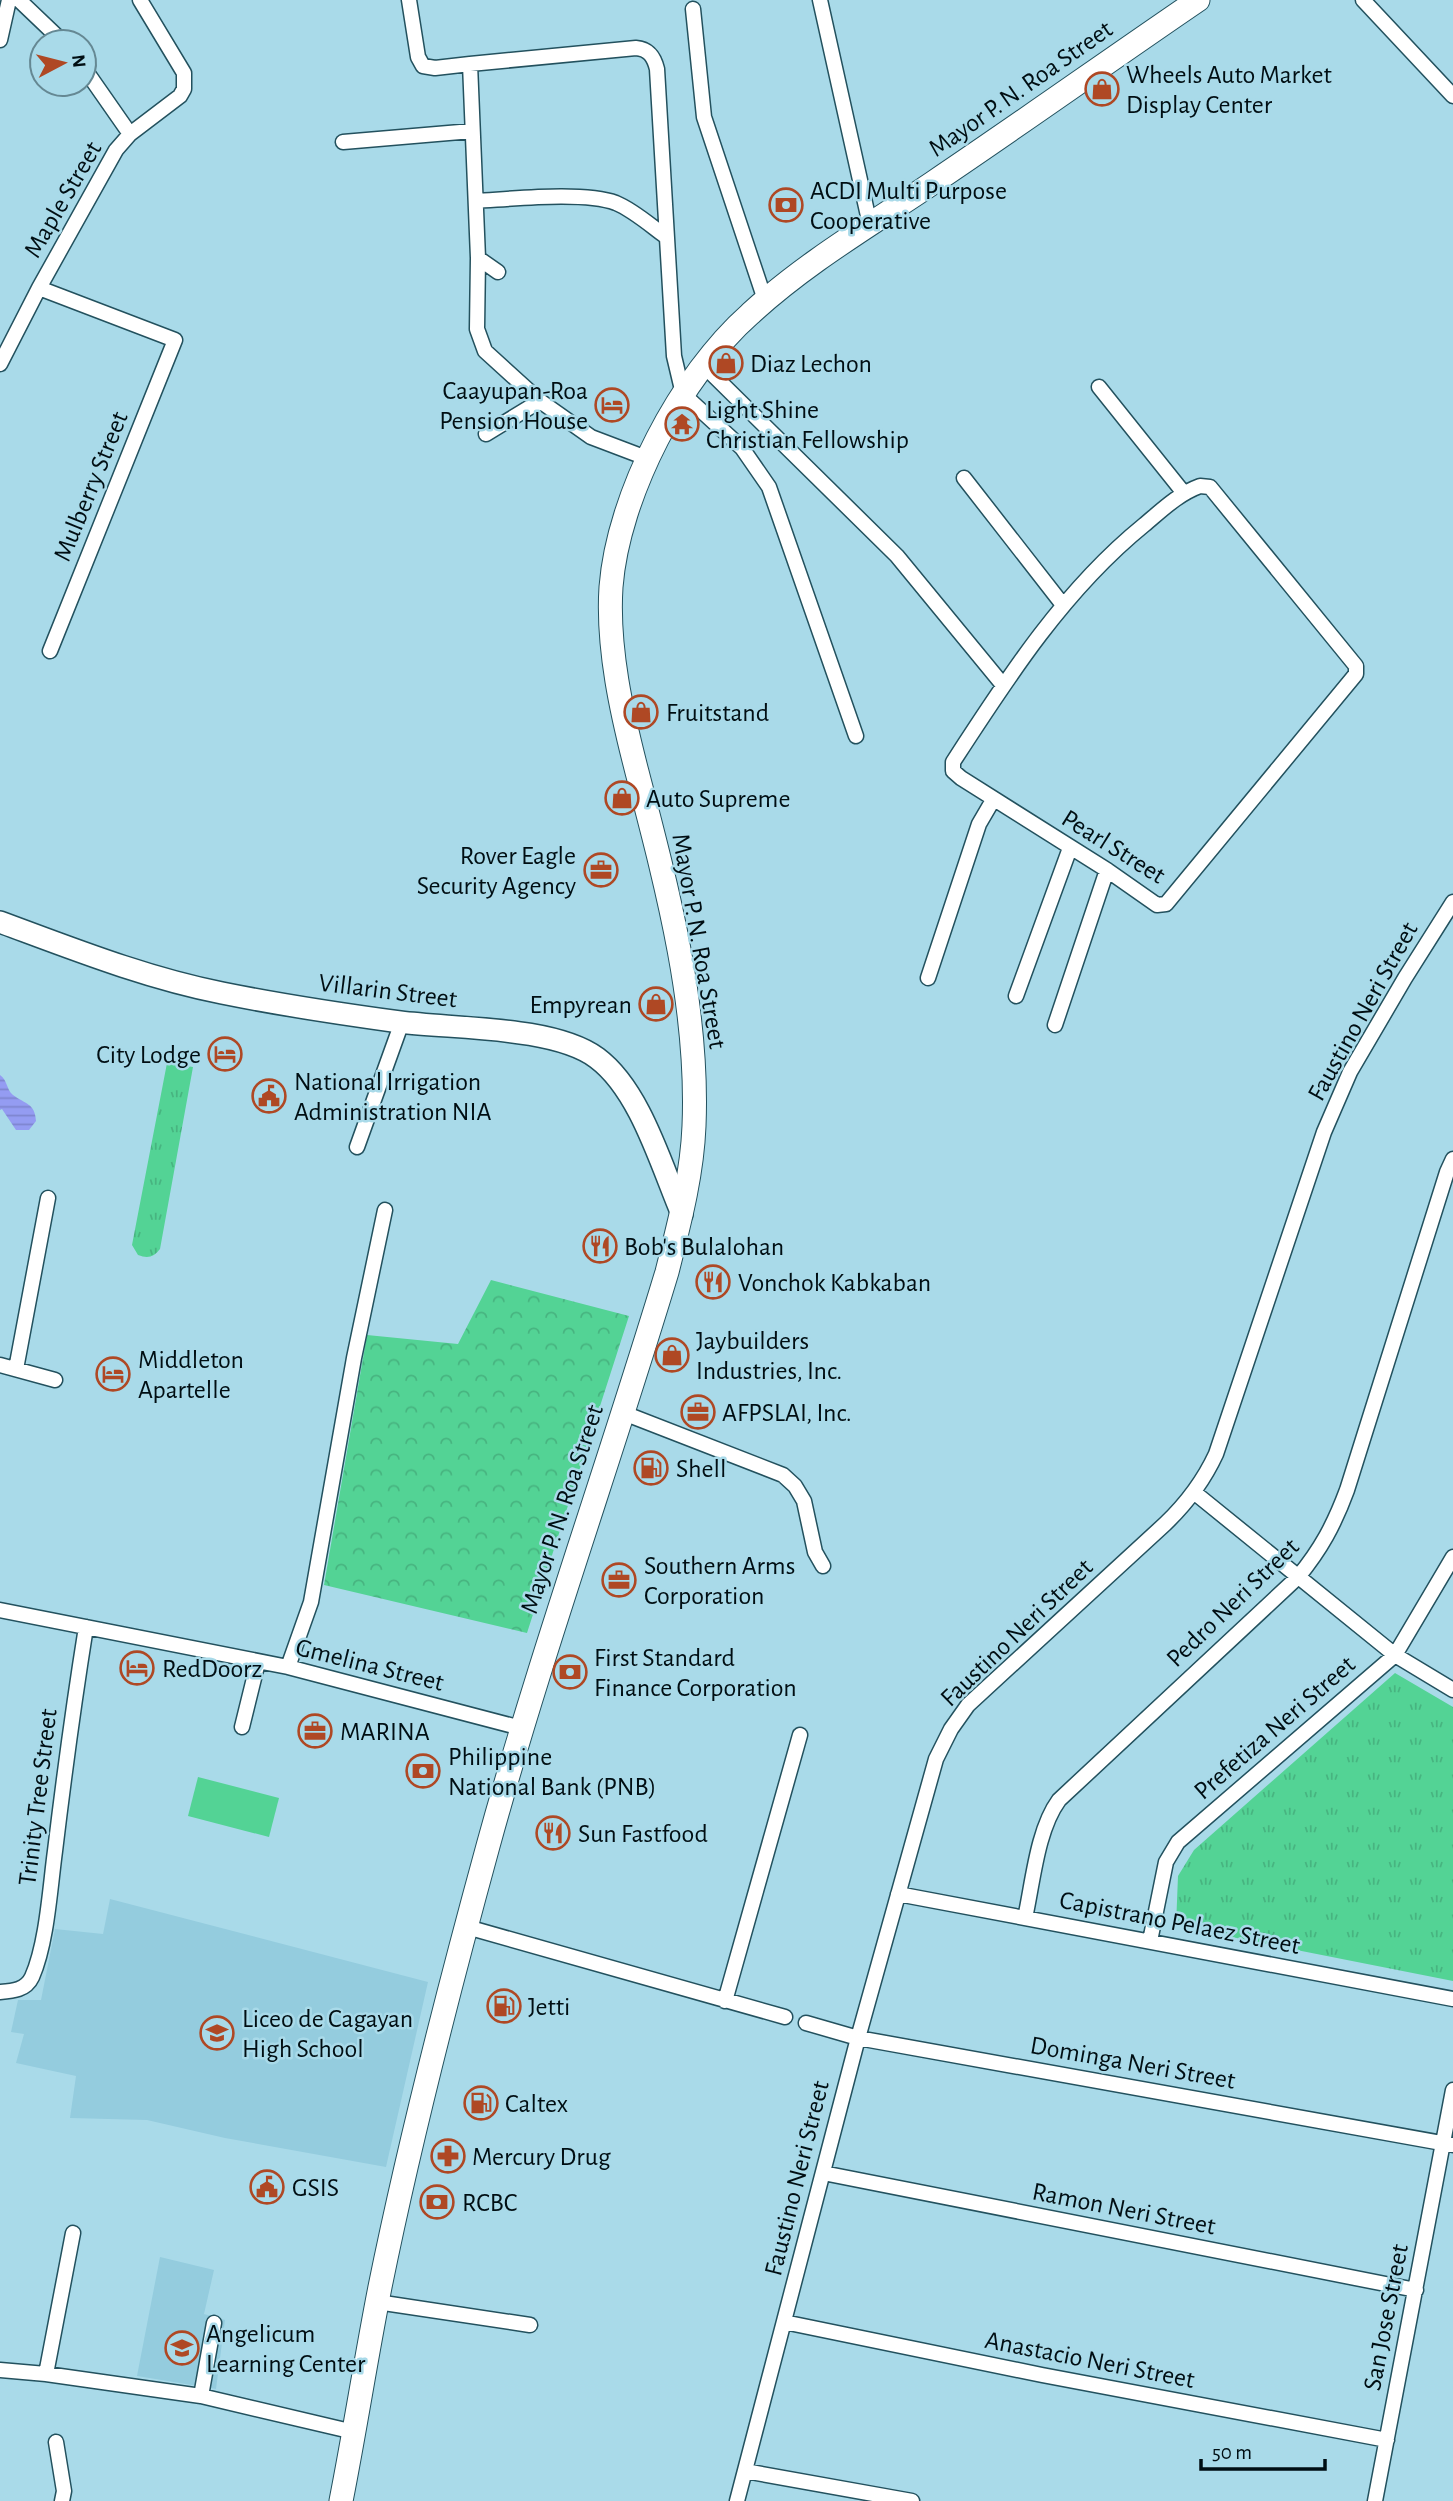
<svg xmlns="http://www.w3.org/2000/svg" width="1453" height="2501" font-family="'Alegreya Sans',sans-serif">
	<defs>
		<pattern id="forest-crowns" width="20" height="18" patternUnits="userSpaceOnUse" patternTransform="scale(1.75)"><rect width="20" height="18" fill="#53d395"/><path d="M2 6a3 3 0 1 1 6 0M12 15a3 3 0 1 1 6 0" fill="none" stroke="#47b480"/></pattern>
		<pattern id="park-tufts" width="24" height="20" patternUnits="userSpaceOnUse" patternTransform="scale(1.75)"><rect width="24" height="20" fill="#53d395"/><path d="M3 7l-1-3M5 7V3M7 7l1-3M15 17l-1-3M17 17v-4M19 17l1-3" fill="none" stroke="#47b480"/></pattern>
		<pattern id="water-rules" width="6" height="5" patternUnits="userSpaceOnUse" patternTransform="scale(1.75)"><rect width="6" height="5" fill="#949cf2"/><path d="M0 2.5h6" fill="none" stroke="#7e85cf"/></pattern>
	</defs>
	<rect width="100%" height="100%" fill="#a9dae9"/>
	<path fill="#94ccde" d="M110 1899 428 1982 386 2167 225 2138 147 2120 70 2118 76 2076 16 2063 24 2034 11 2032 18 2000H41L55 1929 103 1934Z
		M160 2257 214 2270 204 2314 225 2320 216 2389 137 2376Z"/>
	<path fill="#53d395" d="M198 1777 279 1798 269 1837 188 1816Z"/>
	<path fill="url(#forest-crowns)" d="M491 1280 629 1316 527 1633 324 1585 367 1335 458 1344Z"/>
	<path fill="url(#park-tufts)" d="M167 1063 193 1067 160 1249C154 1257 148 1259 138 1255L132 1245Z
		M1395 1673 1453 1707V1981L1176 1926 1178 1876 1194 1850Z"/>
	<path fill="url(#water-rules)" d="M0 1075C8 1081 6 1089 13 1095 25 1104 35 1103 36 1121L29 1130H16L2 1109 0 1110Z"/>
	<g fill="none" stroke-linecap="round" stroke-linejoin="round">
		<defs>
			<path id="street" d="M19 0 63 42
				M409 0 418 57 423 66 435 68 470 64
				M820 0 870 225
				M1363 0 1453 96
				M693 9 704 117 765 300
				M0 40 9 0
				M84 68 130 134
				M343 142 472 131
				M476 201C512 199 584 191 616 203 633 210 650 225 665 236
				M478 258 498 272
				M39 288 175 340 50 651
				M0 364 39 288 116 150 130 134 180 96 184 89V73L140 0
				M703 365 897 556 1003 685
				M1099 387 1183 492
				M486 434 540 401
				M649 459 591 437 540 401 485 351 477 329 478 258 470 64 636 48C649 49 654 57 657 69L674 356 683 394 742 448 769 487 856 736
				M964 478 1063 605
				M1200 486 1210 487 1356 666V674L1166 904 1157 905 1107 870 961 778 953 771V762C1008 677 1064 590 1144 525 1162 510 1178 494 1200 486Z
				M928 978 979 824 993 800
				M1016 996 1070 848
				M1055 1025 1107 870
				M357 1147 402 1022
				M0 1365 55 1380
				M16 1369 48 1198
				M621 1412 783 1475 795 1486 804 1501 815 1552 823 1566
				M1195 1493 1395 1655 1453 1690
				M0 1610 288 1667 521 1728
				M288 1667 311 1602 354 1358 385 1210
				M242 1727 258 1662
				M898 1894 1453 1999
				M1025 1918C1033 1882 1037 1830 1059 1800L1298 1577C1321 1549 1334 1525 1347 1490L1447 1172 1453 1159
				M467 1927 785 2017
				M1150 1941 1166 1862 1178 1842 1395 1655 1453 1557
				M0 1992C13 1991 26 1990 32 1977 47 1943 50 1888 55 1851 64 1776 74 1702 86 1627
				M725 2001 800 1735
				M806 2023 858 2038 1453 2145
				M823 2173 1416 2290
				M377 2302 530 2325
				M784 2322 1042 2375 1387 2440
				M0 2370 46 2374 201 2396 354 2432
				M46 2374 73 2233
				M201 2396 214 2323
				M56 2442 64 2491 62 2501
				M745 2471 912 2501
				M737 2501 858 2038 936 1759 951 1729 968 1705 1165 1524C1187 1503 1203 1482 1216 1454L1324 1132 1350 1072 1405 978 1453 902
				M1375 2501 1453 2090"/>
			<path id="secondary" d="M0 922C73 949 146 978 222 993 281 1005 341 1014 400 1022 454 1029 554 1026 597 1058 640 1090 661 1165 682 1214"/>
			<path id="primary" d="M341 2501C355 2430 366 2358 380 2287 410 2139 448 1992 488 1846 541 1653 609 1464 667 1272 679 1224 692 1176 694 1126 699 1007 667 887 637 772 622 714 607 648 611 587 618 495 681 375 750 314 805 263 872 224 934 182 1023 122 1110 60 1198 0"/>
		</defs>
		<use href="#street" stroke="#23515e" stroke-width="17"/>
		<use href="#secondary" stroke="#23515e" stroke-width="24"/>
		<use href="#primary" stroke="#23515e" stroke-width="25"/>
		<use href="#street" stroke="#fff" stroke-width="14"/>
		<use href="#secondary" stroke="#fff" stroke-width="21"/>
		<use href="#primary" stroke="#fff" stroke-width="23"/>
	</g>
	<defs>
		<symbol id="shop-ring" viewBox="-11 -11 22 22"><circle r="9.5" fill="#a9dae9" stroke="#af4824" stroke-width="1.5"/><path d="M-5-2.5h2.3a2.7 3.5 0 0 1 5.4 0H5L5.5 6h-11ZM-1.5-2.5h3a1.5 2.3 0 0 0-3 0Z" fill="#af4824"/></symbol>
		<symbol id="bank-ring" viewBox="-11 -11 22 22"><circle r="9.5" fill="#a9dae9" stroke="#af4824" stroke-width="1.5"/><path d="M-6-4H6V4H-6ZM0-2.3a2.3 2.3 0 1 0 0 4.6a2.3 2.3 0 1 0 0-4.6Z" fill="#af4824"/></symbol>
		<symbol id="hotel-ring" viewBox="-11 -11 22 22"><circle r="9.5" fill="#a9dae9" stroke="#af4824" stroke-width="1.5"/><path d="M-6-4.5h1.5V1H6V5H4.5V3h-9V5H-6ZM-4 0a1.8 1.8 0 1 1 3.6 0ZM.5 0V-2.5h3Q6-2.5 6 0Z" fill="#af4824"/></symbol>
		<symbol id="temple-ring" viewBox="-11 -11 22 22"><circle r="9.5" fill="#a9dae9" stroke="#af4824" stroke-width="1.5"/><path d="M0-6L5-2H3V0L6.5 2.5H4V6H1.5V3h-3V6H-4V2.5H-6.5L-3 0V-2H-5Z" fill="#af4824"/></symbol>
		<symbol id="office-ring" viewBox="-11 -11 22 22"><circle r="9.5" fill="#a9dae9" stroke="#af4824" stroke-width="1.5"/><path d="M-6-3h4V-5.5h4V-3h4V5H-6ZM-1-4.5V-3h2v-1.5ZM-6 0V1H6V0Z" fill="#af4824"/></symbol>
		<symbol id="civic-ring" viewBox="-11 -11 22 22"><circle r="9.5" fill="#a9dae9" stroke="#af4824" stroke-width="1.5"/><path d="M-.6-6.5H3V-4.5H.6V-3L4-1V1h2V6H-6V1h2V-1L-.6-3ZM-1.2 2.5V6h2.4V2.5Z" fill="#af4824"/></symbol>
		<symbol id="restaurant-ring" viewBox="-11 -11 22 22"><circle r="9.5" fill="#a9dae9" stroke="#af4824" stroke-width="1.5"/><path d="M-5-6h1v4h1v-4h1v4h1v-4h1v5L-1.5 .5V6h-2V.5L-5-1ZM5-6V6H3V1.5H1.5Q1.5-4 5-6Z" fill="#af4824"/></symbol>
		<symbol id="fuel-ring" viewBox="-11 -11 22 22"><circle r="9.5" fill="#a9dae9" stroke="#af4824" stroke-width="1.5"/><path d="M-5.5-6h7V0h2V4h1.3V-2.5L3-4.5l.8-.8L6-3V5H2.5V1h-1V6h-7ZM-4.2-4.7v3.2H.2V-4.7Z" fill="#af4824"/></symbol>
		<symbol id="school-ring" viewBox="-11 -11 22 22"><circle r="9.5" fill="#a9dae9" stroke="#af4824" stroke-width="1.5"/><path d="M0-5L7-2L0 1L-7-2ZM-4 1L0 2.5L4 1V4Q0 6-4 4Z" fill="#af4824"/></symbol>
		<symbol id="pharmacy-ring" viewBox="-11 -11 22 22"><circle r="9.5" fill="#a9dae9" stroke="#af4824" stroke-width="1.5"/><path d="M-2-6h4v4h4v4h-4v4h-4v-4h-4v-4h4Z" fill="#af4824"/></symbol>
	</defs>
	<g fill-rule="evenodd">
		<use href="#shop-ring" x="1083" y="70" width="38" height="38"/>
		<use href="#bank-ring" x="767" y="186" width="38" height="38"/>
		<use href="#shop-ring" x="707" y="344" width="38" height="38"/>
		<use href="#hotel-ring" x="593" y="386" width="38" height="38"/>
		<use href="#temple-ring" x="663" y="405" width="38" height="38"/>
		<use href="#shop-ring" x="622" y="693" width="38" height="38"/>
		<use href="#shop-ring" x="603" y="779" width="38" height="38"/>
		<use href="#office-ring" x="582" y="851" width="38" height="38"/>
		<use href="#shop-ring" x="637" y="985" width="38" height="38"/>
		<use href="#hotel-ring" x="206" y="1035" width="38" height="38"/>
		<use href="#civic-ring" x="250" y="1077" width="38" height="38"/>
		<use href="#restaurant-ring" x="581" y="1227" width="38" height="38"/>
		<use href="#restaurant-ring" x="694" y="1263" width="38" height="38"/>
		<use href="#shop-ring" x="653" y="1336" width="38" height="38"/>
		<use href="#hotel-ring" x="94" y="1355" width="38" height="38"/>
		<use href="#office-ring" x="679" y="1393" width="38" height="38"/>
		<use href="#fuel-ring" x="632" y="1449" width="38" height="38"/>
		<use href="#office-ring" x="600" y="1561" width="38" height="38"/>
		<use href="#hotel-ring" x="118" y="1649" width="38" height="38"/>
		<use href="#bank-ring" x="551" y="1653" width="38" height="38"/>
		<use href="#office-ring" x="296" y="1712" width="38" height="38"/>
		<use href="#bank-ring" x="404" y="1752" width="38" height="38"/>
		<use href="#restaurant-ring" x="534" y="1814" width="38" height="38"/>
		<use href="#fuel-ring" x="485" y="1987" width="38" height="38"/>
		<use href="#school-ring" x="198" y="2014" width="38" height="38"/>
		<use href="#fuel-ring" x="462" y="2084" width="38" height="38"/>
		<use href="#pharmacy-ring" x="429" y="2137" width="38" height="38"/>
		<use href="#civic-ring" x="248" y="2168" width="38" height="38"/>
		<use href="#bank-ring" x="418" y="2183" width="38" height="38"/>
		<use href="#school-ring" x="163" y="2329" width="38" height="38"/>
	</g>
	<g text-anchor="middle" stroke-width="5" stroke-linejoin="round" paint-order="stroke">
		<g font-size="26" fill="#000e13" stroke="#a9dae9" text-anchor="start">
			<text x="1126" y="83">Wheels Auto Market<tspan x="1126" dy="30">Display Center</tspan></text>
			<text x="810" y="199">ACDI Multi Purpose<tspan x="810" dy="30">Cooperative</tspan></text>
			<text x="750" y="372">Diaz Lechon</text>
			<text x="588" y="399" text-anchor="end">Caayupan-Roa<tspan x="588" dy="30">Pension House</tspan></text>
			<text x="706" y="418">Light Shine<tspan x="706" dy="30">Christian Fellowship</tspan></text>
			<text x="666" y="721">Fruitstand</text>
			<text x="646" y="807">Auto Supreme</text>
			<text x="576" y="864" text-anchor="end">Rover Eagle<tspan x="576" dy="30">Security Agency</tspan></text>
			<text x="632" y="1013" text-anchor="end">Empyrean</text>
			<text x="201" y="1063" text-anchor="end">City Lodge</text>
			<text x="294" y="1090">National Irrigation<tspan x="294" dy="30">Administration NIA</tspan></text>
			<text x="624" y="1255">Bob's Bulalohan</text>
			<text x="738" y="1291">Vonchok Kabkaban</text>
			<text x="696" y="1349">Jaybuilders<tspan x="696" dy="30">Industries, Inc.</tspan></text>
			<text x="138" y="1368">Middleton<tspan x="138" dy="30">Apartelle</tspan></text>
			<text x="722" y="1421">AFPSLAI, Inc.</text>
			<text x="676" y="1477">Shell</text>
			<text x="644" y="1574">Southern Arms<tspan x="644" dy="30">Corporation</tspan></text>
			<text x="594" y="1666">First Standard<tspan x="594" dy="30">Finance Corporation</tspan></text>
			<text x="162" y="1677">RedDoorz</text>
			<text x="340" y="1740">MARINA</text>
			<text x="448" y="1765">Philippine<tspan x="448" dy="30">National Bank (PNB)</tspan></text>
			<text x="578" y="1842">Sun Fastfood</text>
			<text x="528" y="2015">Jetti</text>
			<text x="242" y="2027">Liceo de Cagayan<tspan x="242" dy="30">High School</tspan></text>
			<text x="505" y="2112">Caltex</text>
			<text x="472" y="2165">Mercury Drug</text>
			<text x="292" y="2196">GSIS</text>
			<text x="462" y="2211">RCBC</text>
			<text x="206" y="2342">Angelicum<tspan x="206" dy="30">Learning Center</tspan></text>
		</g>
		<g font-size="26" fill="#000e13" stroke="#a9dae9">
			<text transform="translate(1020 88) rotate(-35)" y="9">Mayor P. N. Roa Street</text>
			<text transform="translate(62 199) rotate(-60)" y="9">Maple Street</text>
			<text transform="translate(90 486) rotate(-68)" y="9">Mulberry Street</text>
			<text transform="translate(1114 846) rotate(32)" y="9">Pearl Street</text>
			<text transform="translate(700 941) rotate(80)" y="9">Mayor P. N. Roa Street</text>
			<text transform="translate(388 990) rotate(7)" y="9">Villarin Street</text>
			<text transform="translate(1362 1011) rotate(-61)" y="9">Faustino Neri Street</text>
			<text transform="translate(561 1509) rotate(-72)" y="9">Mayor P. N. Roa Street</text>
			<text transform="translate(1232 1602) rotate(-44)" y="9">Pedro Neri Street</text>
			<text transform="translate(1016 1632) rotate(-44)" y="9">Faustino Neri Street</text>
			<text transform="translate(370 1664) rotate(14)" y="9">Gmelina Street</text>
			<text transform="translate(1274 1727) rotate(-41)" y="9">Prefetiza Neri Street</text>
			<text transform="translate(37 1797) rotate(-83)" y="9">Trinity Tree Street</text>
			<text transform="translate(1180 1922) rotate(11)" y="9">Capistrano Pelaez Street</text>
			<text transform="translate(1133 2062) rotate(10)" y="9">Dominga Neri Street</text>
			<text transform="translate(796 2178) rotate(-76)" y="9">Faustino Neri Street</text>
			<text transform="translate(1124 2208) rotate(11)" y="9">Ramon Neri Street</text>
			<text transform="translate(1385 2317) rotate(-79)" y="9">San Jose Street</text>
			<text transform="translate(1090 2359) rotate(11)" y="9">Anastacio Neri Street</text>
		</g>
	</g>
	<g transform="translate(63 63) rotate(83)"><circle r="33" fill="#a9dae9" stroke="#658893" stroke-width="2"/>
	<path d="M0-5L12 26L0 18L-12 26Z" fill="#af4824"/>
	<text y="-10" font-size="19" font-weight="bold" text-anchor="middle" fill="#000e13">N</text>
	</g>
	<path d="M1201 2459v10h124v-10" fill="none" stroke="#000e13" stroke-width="3.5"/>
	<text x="1212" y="2459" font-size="21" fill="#000e13" stroke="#a9dae9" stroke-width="5" paint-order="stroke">50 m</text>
</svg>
